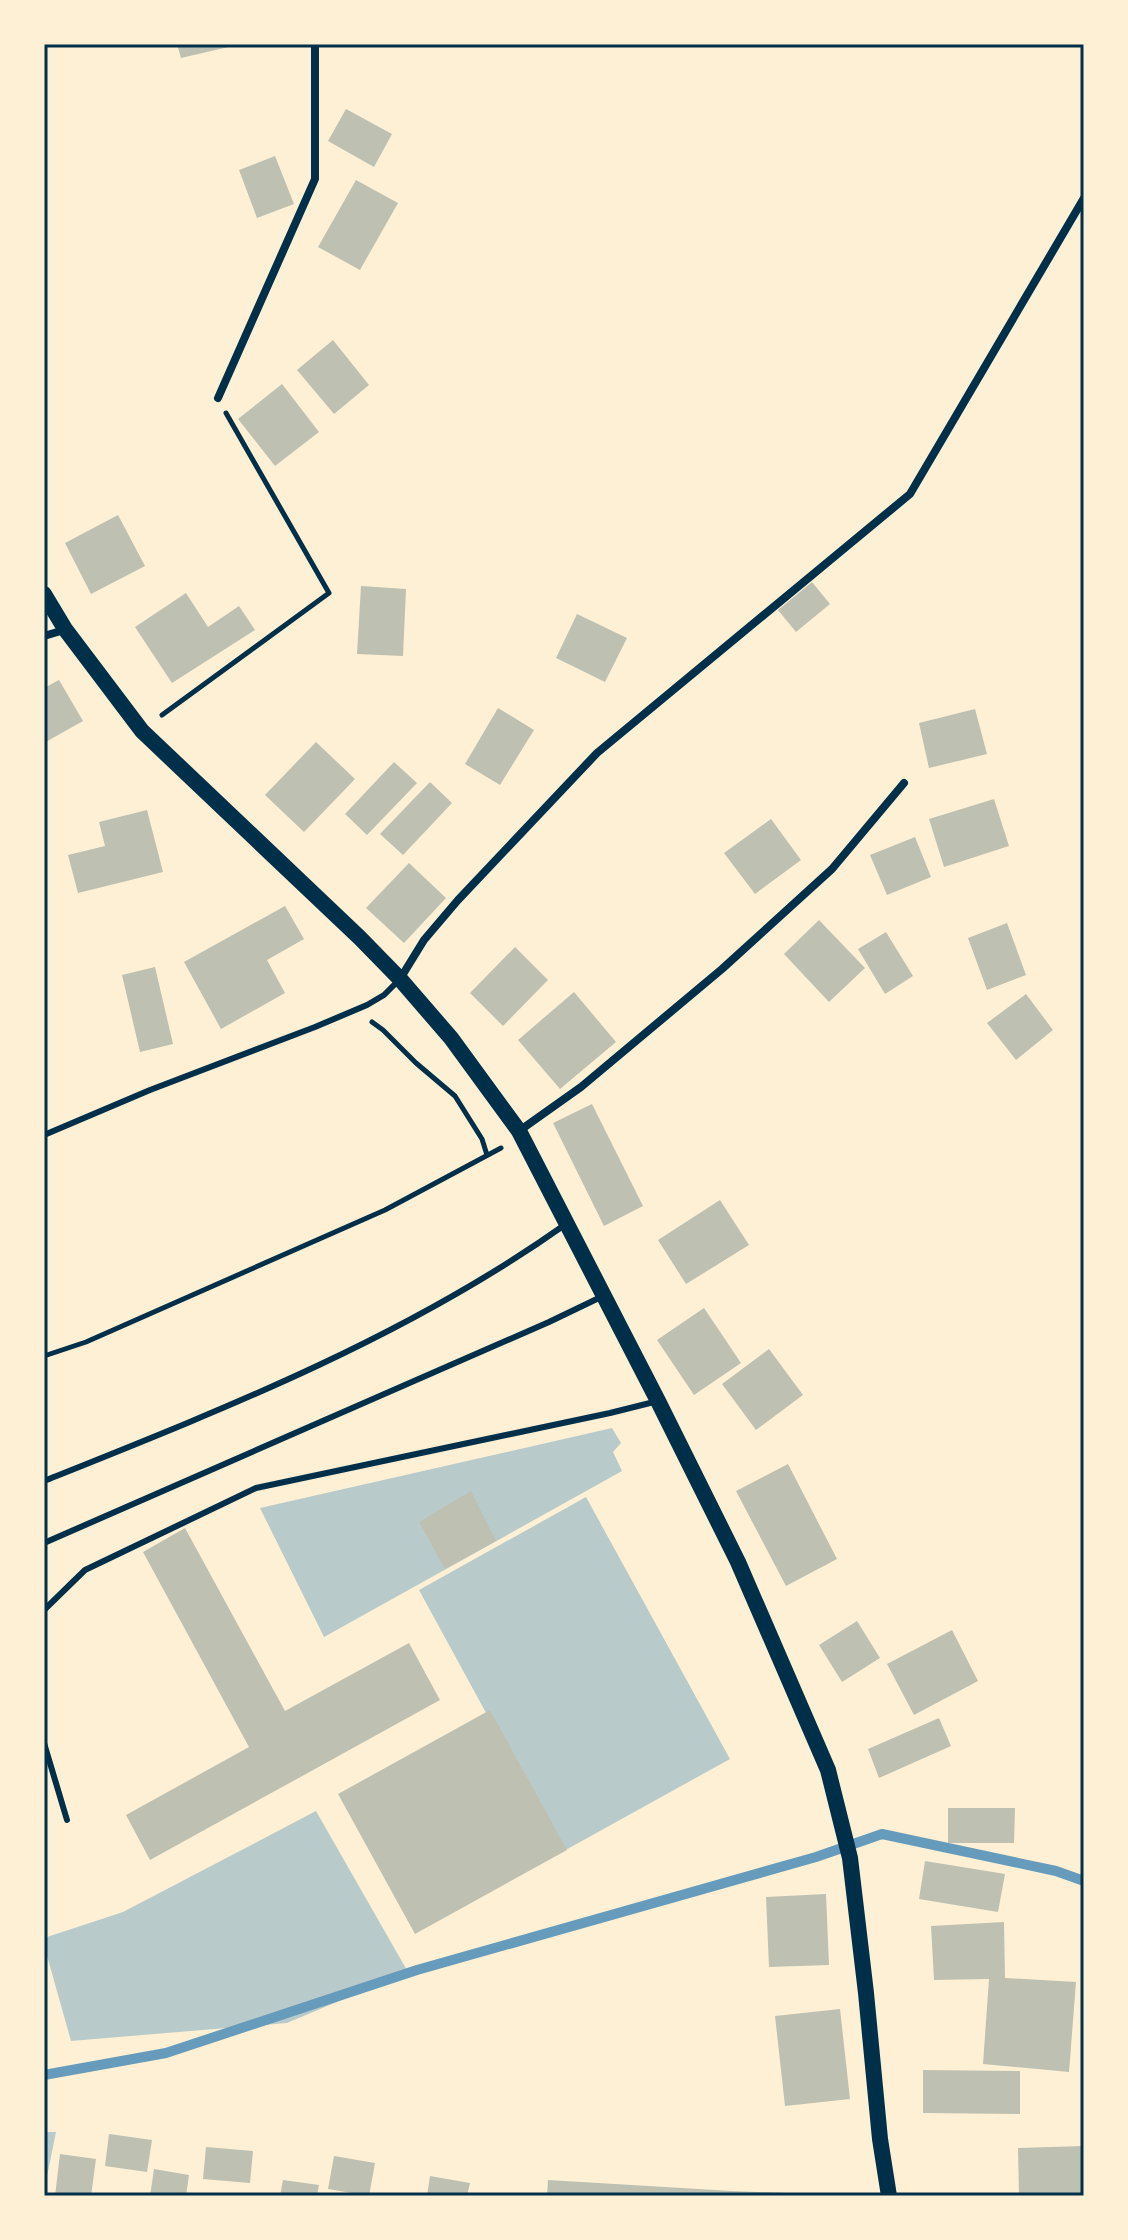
<svg xmlns="http://www.w3.org/2000/svg" width="1128" height="2240" font-family="Signika,sans-serif">
	<rect width="100%" height="100%" fill="#fdf0d5"/>
	<path fill="#b9caca" d="M612 1428 621 1443 613 1452 622 1471 324 1637 260 1508Z
		M586 1497 730 1759 562 1852 419 1590Z
		M316 1811 408 1972 287 2023 71 2041 44 1945V1938L123 1912Z
		M44 2132H56L44 2191Z"/>
	<g fill="none" stroke-linecap="round" stroke-linejoin="round">
		<path stroke="#669bbc" stroke-width="10" d="M44 2075 166 2053 417 1970 816 1857 882 1834 1056 1871 1084 1881"/>
	</g>
	<path fill="#bec0b2" d="M177 44H237V45L181 58Z
		M346 109 392 134 374 167 328 141Z
		M275 156 294 204 257 218 239 170Z
		M356 180 398 203 360 270 318 247Z
		M333 340 369 385 334 414 297 370Z
		M282 384 319 432 275 466 238 419Z
		M118 515 145 566 91 594 65 543Z
		M812 582 830 604 796 632 778 610Z
		M361 586 406 589 403 656 357 654Z
		M186 593 208 627 239 606 255 630 172 683 135 627Z
		M577 614 627 638 605 682 556 658Z
		M59 680 83 721 44 743V688Z
		M498 708 534 730 500 785 465 764Z
		M975 709 987 754 929 768 919 723Z
		M316 742 355 779 304 832 265 795Z
		M394 762 417 783 367 835 345 814Z
		M430 782 452 803 403 855 380 834Z
		M994 799 1009 846 944 867 929 819Z
		M147 810 163 872 78 893 68 855 105 846 99 822Z
		M771 819 801 860 755 894 724 853Z
		M915 837 931 877 887 895 870 855Z
		M409 863 446 898 404 943 366 908Z
		M285 906 304 939 267 960 285 993 221 1029 184 962Z
		M819 920 865 968 829 1002 784 954Z
		M1007 923 1026 975 987 990 968 938Z
		M886 932 913 976 885 994 858 949Z
		M515 947 548 980 503 1026 470 993Z
		M155 967 173 1044 140 1052 122 975Z
		M574 992 616 1042 560 1089 518 1040Z
		M1026 994 1053 1030 1016 1060 987 1023Z
		M592 1104 643 1206 604 1226 553 1123Z
		M720 1200 749 1245 686 1284 658 1240Z
		M704 1308 741 1363 694 1395 657 1340Z
		M769 1349 803 1395 756 1430 722 1384Z
		M788 1464 837 1559 786 1586 736 1491Z
		M471 1491 496 1541 445 1569 419 1522Z
		M185 1528 285 1711 409 1643 440 1700 150 1860 126 1815 249 1747 143 1552Z
		M857 1621 880 1658 842 1682 819 1645Z
		M952 1630 978 1681 914 1715 887 1664Z
		M490 1710 567 1850 415 1934 338 1794Z
		M939 1718 951 1746 879 1778 868 1749Z
		M948 1808H1015L1014 1843H948Z
		M925 1861 1005 1874 998 1912 919 1899Z
		M826 1894 829 1965 769 1967 766 1897Z
		M1004 1922 1005 1978 1076 1982 1069 2072 983 2064 989 1979 934 1980 931 1926Z
		M840 2009 850 2099 785 2106 775 2016Z
		M923 2070 1020 2071V2114L923 2113Z
		M109 2134 152 2140 147 2172 105 2166Z
		M1084 2146V2196H1019L1018 2148Z
		M206 2147 253 2151 250 2183 203 2179Z
		M60 2154 96 2159 91 2196H55Z
		M334 2156 375 2163 369 2196 328 2189Z
		M154 2169 189 2175 186 2196H150Z
		M430 2176 470 2183 467 2196H427Z
		M283 2180 319 2185 317 2196H280Z
		M548 2180 732 2191 787 2193V2196H547Z"/>
	<g fill="none" stroke-linecap="round" stroke-linejoin="round">
		<path stroke="#003049" stroke-width="5" d="M162 715 329 593 226 413
			M372 1022 383 1030 416 1063 455 1096 482 1139 487 1155
			M44 1356 86 1342 385 1210 501 1148"/>
		<path stroke="#003049" stroke-width="6" d="M44 1135 150 1090 315 1027 367 1005 384 995 400 979
			M44 1481C224 1409 407 1337 566 1224
			M44 1543 549 1322 601 1297
			M44 1610 85 1570 256 1488 610 1413 658 1401
			M44 1743 67 1820"/>
		<path stroke="#003049" stroke-width="8" d="M218 398 315 179V44
			M44 636 64 630
			M400 979 424 940 458 900 597 753 910 494 1084 198
			M519 1131 581 1087 722 969 832 869 904 783"/>
		<path stroke="#003049" stroke-width="16" d="M44 594 65 629 142 731 360 938 400 979 451 1038 519 1131 658 1401 738 1562 828 1770 850 1858 866 1993 880 2139 889 2196"/>
	</g>
	<rect width="1128" height="2240" fill="none" stroke="#fdf0d5" stroke-width="92"/>
	<rect x="46" y="46" width="1036" height="2148" fill="none" stroke="#003049" stroke-width="3"/>
</svg>
